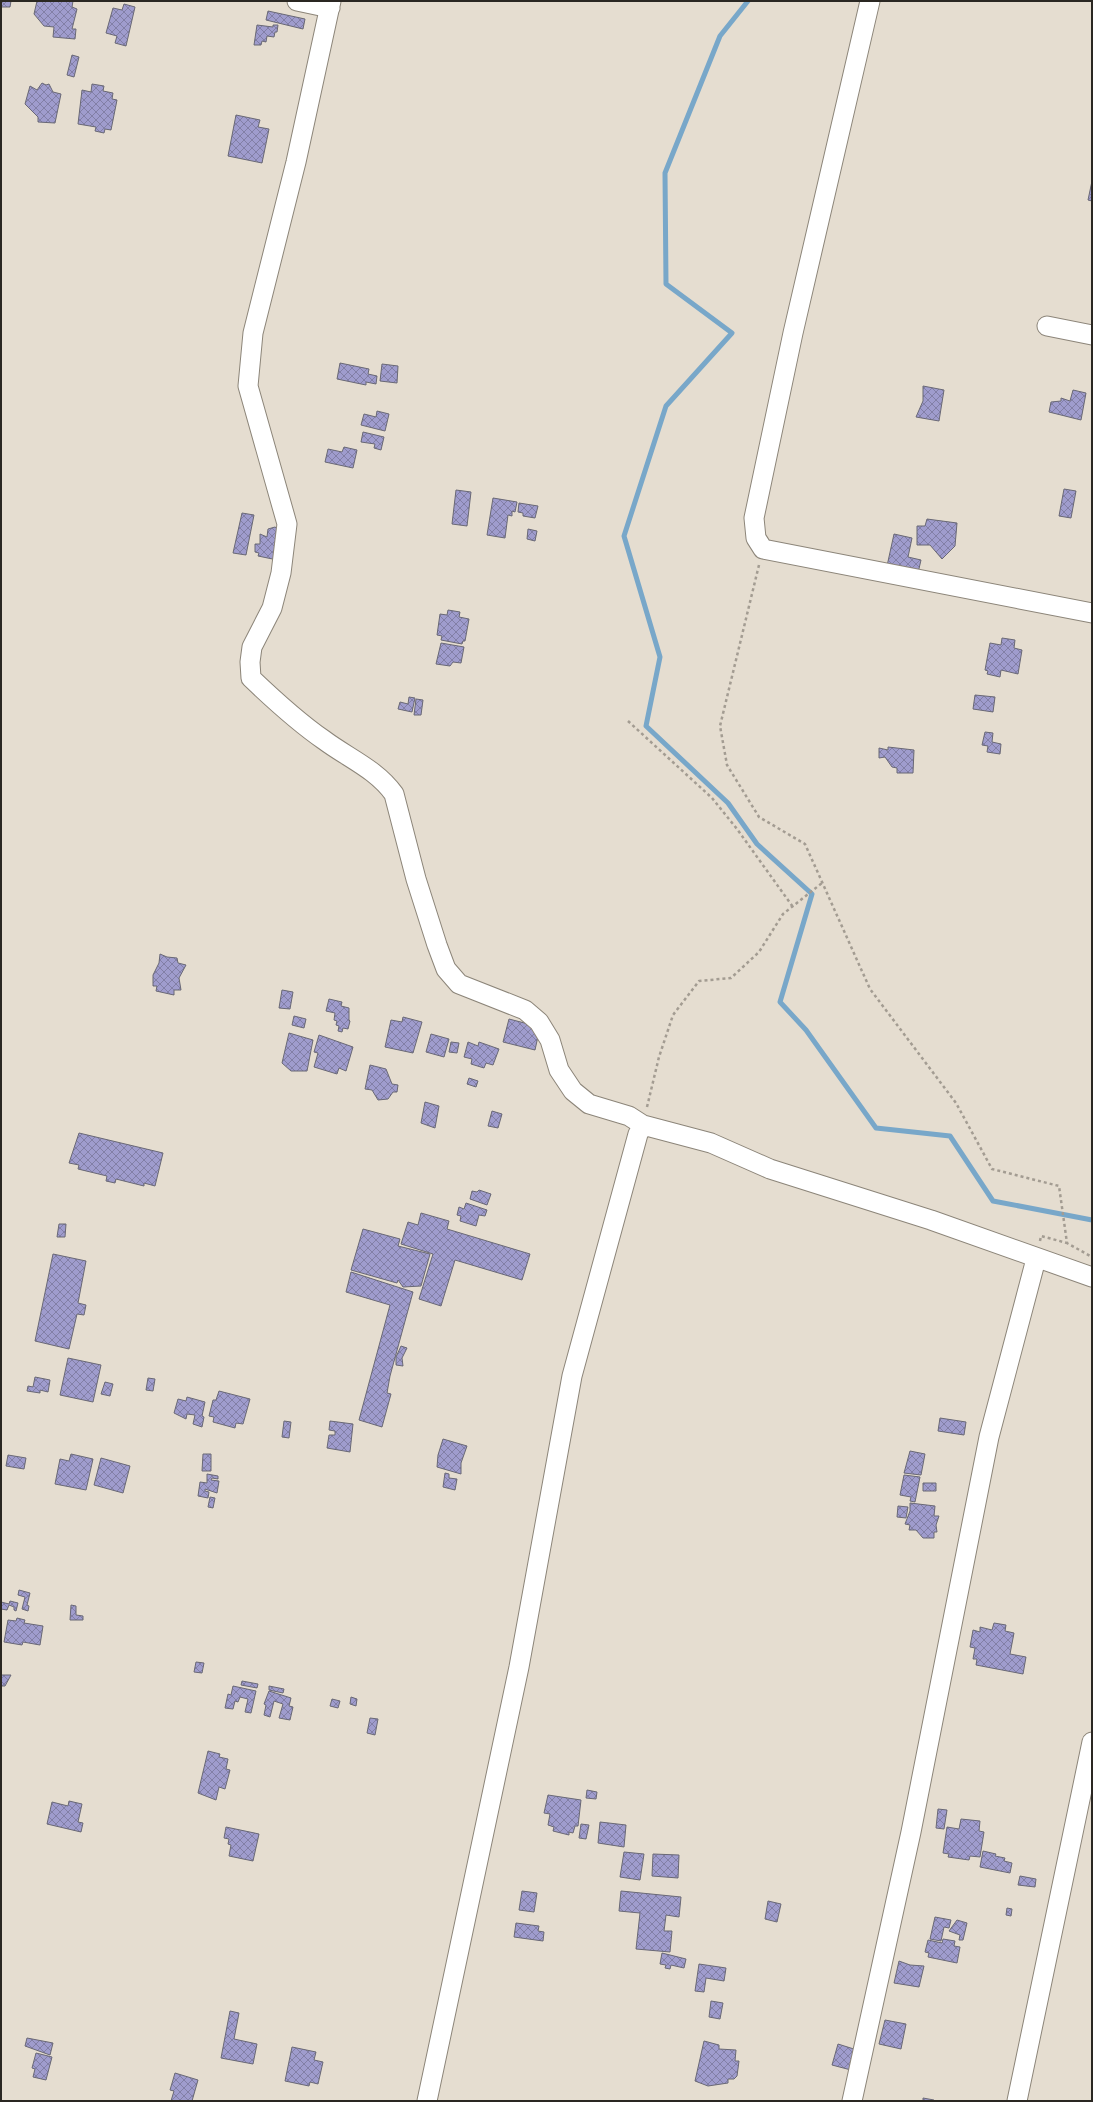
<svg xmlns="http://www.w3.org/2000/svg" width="1093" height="2102" font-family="Commissioner,sans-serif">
	<defs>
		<pattern id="building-cross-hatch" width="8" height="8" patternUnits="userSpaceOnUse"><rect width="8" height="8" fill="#9f9ccd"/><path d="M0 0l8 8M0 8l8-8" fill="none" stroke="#827fa6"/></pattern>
	</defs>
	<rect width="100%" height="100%" fill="#e5ddd0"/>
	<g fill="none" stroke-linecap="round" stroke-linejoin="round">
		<path stroke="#78a7c9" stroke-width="5" d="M748 1 720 36 665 173 666 284 732 333 666 406 624 536 660 657 646 726 728 803 757 844 812 894 780 1002 806 1030 876 1128 950 1136 993 1201 1092 1220"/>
	</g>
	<path fill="url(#building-cross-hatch)" stroke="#696875" d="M1 1H11L10 7H1Z
		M37 1H73L72 7 77 9 72 29H76L75 39 53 37 54 27 44 26 34 14Z
		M124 4 135 7 126 46 115 43 117 36 106 33 113 8 122 10Z
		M268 11 305 19 303 29 266 20Z
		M257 25 273 27V25H278L277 32H275L274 37 267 36 266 42 262 41 261 45H254Z
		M72 55 79 57 74 77 67 75Z
		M42 83 46 85 49 84 53 92 61 94 55 123 38 122V117L25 104 30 86 37 90Z
		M92 84 104 86 103 91 113 93 112 99 117 100 111 130 105 129 104 133 95 131 96 127 78 124 82 90 91 92Z
		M236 115 260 120 258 127 269 129 262 163 228 156Z
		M1092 181V201L1088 200Z
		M340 363 369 369 368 374 377 376 376 384 366 382V385L337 379Z
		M382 364 398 366 397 383 380 381Z
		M923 386 944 390 939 421 916 417 923 401Z
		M1073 390 1086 393 1081 420 1049 412 1051 402 1061 401V398L1070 401Z
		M377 411 389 414 385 431 361 425 364 414 376 417Z
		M363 432 384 437 381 450 374 448 375 444 361 442Z
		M344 447 357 450 353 468 325 462 328 449 342 452Z
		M1064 489 1076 491 1071 518 1059 516Z
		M456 490 471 492 467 526 452 524Z
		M493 498 517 502 515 512 512 511V516L508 515 505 538 487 535Z
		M519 503 538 506 535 518 523 516V513L518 512Z
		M242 513 254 515 246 555 233 553Z
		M927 519 957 523 955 546 942 559 930 545H917V526H925Z
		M275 527 278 529 287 562 258 556 259 553 255 552V544H260V534L267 537 268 529Z
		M528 529 537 531 535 541 527 539Z
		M894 534 912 538 908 557 921 560 918 573 887 566Z
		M448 610 460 612 459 617 469 619 465 641H463L462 644 441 640 442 636 437 635 440 614 447 615Z
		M1002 638 1015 640 1014 648 1022 650 1018 674 1001 670 1000 677 987 674 988 671 985 670 990 643 1001 645Z
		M441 643 464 647 461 663 453 662 450 666 436 664Z
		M975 695 995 697 993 712 973 709Z
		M409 697 415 698 412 712 398 709 400 702 408 704Z
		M416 699 423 700 421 715H414Z
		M985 732 993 733 992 742 1001 744 1000 754 987 752 988 746 982 745Z
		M888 747 914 750 913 773H897V768L892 767 885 757 879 758V748L888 750Z
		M160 954 167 957 177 958 178 963 186 965 179 978 181 990H174V995L156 991 157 986H153V975L159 963Z
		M282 990 293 992 290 1009 279 1008Z
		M329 999 342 1002 341 1006 349 1008V1020L350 1021 348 1029 343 1028 342 1032 338 1031 339 1026 336 1025 337 1021 334 1020 335 1013 326 1011Z
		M294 1016 306 1019 304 1028 292 1025Z
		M403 1017 422 1022 413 1053 385 1047 391 1020 402 1022Z
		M509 1019 540 1027 535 1050 503 1042Z
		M289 1033 313 1040 307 1071H291L282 1063Z
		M431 1034 449 1039 444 1057 426 1052Z
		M319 1035 353 1047 346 1071 339 1068 337 1074 314 1067 318 1053 314 1052Z
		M451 1042 459 1043 457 1053 449 1052Z
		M468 1042 478 1046 479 1042 499 1049 493 1065 486 1063 484 1068 471 1064 472 1059 464 1057Z
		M370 1065 386 1069 392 1084 398 1085 397 1092H393L388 1099 378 1100 372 1090 365 1089Z
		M469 1078 478 1081 476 1087 467 1084Z
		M425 1102 439 1106 435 1128 421 1123Z
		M492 1111 502 1114 498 1128 488 1126Z
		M79 1133 163 1153 155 1186 144 1183V1186L116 1179 115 1183 106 1181 107 1176 78 1169 79 1165 69 1163Z
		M479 1190 491 1194 487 1205 470 1199 472 1191 477 1192Z
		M466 1203 487 1210 485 1216 479 1215 476 1226 460 1221 461 1216 457 1215 459 1207 464 1209Z
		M421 1213 449 1221 447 1229 530 1254 522 1280 455 1260 441 1306 419 1299 433 1254 401 1244 408 1222 418 1225Z
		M59 1224H66L65 1237H57Z
		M363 1229 400 1239 398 1246 430 1254 421 1286 403 1287 398 1280 397 1283 351 1270Z
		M53 1254 86 1261 78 1303 86 1305 84 1315 77 1314 69 1349 35 1341Z
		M351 1272 413 1292 390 1376 387 1393 391 1394 382 1427 359 1420 390 1305 346 1292Z
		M401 1346 407 1348 402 1358 403 1366 396 1365V1357Z
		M68 1358 101 1365 93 1402 60 1395Z
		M35 1377 50 1380 48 1392 40 1390V1393L27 1391 28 1386 33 1387Z
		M148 1378 155 1379 153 1391 146 1390Z
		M105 1382 113 1384 110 1396 101 1394Z
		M219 1391 250 1399 243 1424 236 1423 235 1428 213 1422 214 1417 209 1416 213 1400H216Z
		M187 1397 205 1402 202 1416 204 1417 202 1427 193 1424 195 1415 187 1414 186 1419 174 1413 178 1399 186 1401Z
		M940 1418 966 1422 964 1435 938 1431Z
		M284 1421 291 1422 289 1438 282 1437Z
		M330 1421 353 1424 350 1452 327 1448 329 1435H335V1431L329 1430Z
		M443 1439 467 1446 461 1463V1474L437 1467 438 1455Z
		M910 1451 925 1454 921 1475 904 1473Z
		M71 1454 93 1459 86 1490 55 1484 60 1459 69 1461Z
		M203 1454H211V1471H202Z
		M8 1455 26 1458 24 1469 6 1466Z
		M101 1458 130 1466 123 1493 94 1485Z
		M445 1473 449 1474V1478L457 1479 455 1490 443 1487Z
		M207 1474 218 1476V1479L212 1478 211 1480 219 1481 217 1493 205 1489V1491L209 1492 208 1498 198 1496 200 1482 207 1483Z
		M904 1475 920 1477 915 1502 910 1501 911 1497 900 1495Z
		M923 1483H936V1491H923Z
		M210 1497 215 1498 213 1508 208 1507Z
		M910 1503 935 1506 934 1516H939L936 1525 937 1532H934V1538H923L916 1530H909L910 1525 905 1524 910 1511Z
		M898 1506 908 1507 906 1518 897 1517Z
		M19 1590 30 1593 27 1605 29 1606 28 1611 22 1609 25 1597 18 1595Z
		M10 1601 18 1603 16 1611 14 1610V1607L9 1605 7 1610 1 1609V1602L9 1604Z
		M71 1605 76 1606V1615L83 1616V1620H70Z
		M17 1618 25 1620 24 1623 43 1626 40 1645 23 1642 22 1645 4 1642 8 1620 16 1621Z
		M994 1623 1006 1625 1005 1631 1014 1633 1010 1654 1026 1657 1023 1674 976 1665 977 1659H973L975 1648 970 1647 973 1630 980 1632V1627L992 1630Z
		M196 1662 204 1663 202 1673 194 1672Z
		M1 1675H11L5 1686H1Z
		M242 1681 258 1684 257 1688 241 1685Z
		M233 1686 256 1691 251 1713 245 1712 248 1699 240 1697 238 1702 235 1701 233 1709 225 1708 228 1694 231 1695Z
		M269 1686 284 1689 283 1693 269 1690Z
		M269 1691 291 1698 289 1706 293 1707 290 1720 279 1718 283 1704 274 1701 270 1717 264 1715 266 1705 264 1704Z
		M351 1697 357 1699 356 1706 350 1704Z
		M332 1699 340 1701 338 1708 330 1706Z
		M370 1718 378 1719 375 1735 367 1733Z
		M208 1751 220 1754 219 1757 228 1759 226 1769 230 1770 225 1789 219 1787 216 1800 198 1793Z
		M587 1790 597 1792 596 1799 586 1798Z
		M548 1795 581 1800 578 1826H575L573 1833 569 1832V1835L553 1831 554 1827 548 1825 550 1814 544 1813Z
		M69 1801 82 1804 78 1822 83 1823 81 1832 47 1824 52 1802 68 1806Z
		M938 1809 947 1810 944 1829 936 1828Z
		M961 1819 980 1821 979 1831 984 1832 980 1857 970 1856 969 1860 948 1857 949 1854 943 1853 947 1827 959 1829Z
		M600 1822 626 1825 624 1847 598 1843Z
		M581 1824 589 1825 586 1839 579 1838Z
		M226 1827 259 1834 253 1861 229 1856 231 1845 228 1844 229 1839 224 1838Z
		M983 1851 996 1854 995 1856 1005 1858 1004 1861 1012 1863 1010 1873 980 1867Z
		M624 1852 644 1854 640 1880 620 1877Z
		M653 1854 679 1855 678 1878 652 1876Z
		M1020 1876 1036 1879 1035 1887 1018 1885Z
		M522 1891 537 1893 534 1912 519 1910Z
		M621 1891 681 1897 679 1917 666 1915 664 1931H672L670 1952 636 1949 640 1913 619 1911Z
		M768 1901 781 1904 777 1922 765 1919Z
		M1007 1908 1012 1909 1011 1916 1006 1915Z
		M935 1917 951 1920 949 1928 944 1927 941 1941 930 1939Z
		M957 1920 967 1923 963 1940H959L960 1935 949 1931Z
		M516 1923 539 1926 538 1931 544 1932 543 1941 514 1937Z
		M943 1939 955 1941 954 1946 960 1947 957 1963 928 1957 929 1953 925 1952 928 1940 942 1943Z
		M662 1953 686 1959 684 1968 671 1965 670 1969 665 1968 666 1965 660 1964Z
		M899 1961 910 1965 924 1966 919 1987 894 1983Z
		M699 1964 726 1968 724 1981 706 1978 704 1992 695 1991Z
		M711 2001 723 2003 720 2019 709 2017Z
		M230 2011 239 2013 234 2039 257 2044 253 2064 221 2058Z
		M885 2020 906 2024 901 2049 879 2044Z
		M27 2038 53 2043 50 2055 25 2046Z
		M704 2041 719 2045V2049L736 2050 735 2061H739L737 2076 734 2079H728V2083L708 2086 695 2081Z
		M838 2044 857 2050 851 2070 832 2065Z
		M292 2047 316 2052 314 2060 323 2062 318 2084 310 2082 309 2086 285 2081Z
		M36 2053 52 2057 46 2080 33 2077 35 2069 32 2068Z
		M175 2073 198 2080 192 2101H171L174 2091 170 2090Z
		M923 2098 934 2100 933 2101H923Z"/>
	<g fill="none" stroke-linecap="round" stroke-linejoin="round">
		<defs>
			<path id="minor" d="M297 1 330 8
				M331 1 296 162 253 333 248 386 287 524 281 573 272 608 252 647 250 662 251 678C274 700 298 722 324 740 348 758 376 769 394 794L416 879 437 945 446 969 459 984 525 1010 539 1022 550 1040 559 1070 573 1091 589 1104 629 1116 643 1125 711 1143 770 1169 931 1220 1092 1277
				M870 1 793 333 754 518 756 538 763 549 1092 613
				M1047 326 1092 335
				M427 2101 519 1667 572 1376 638 1134 643 1125
				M852 2101 911 1832 989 1437 1036 1259
				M1017 2101 1092 1742"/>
		</defs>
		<use href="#minor" stroke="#8c8579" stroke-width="21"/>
		<path stroke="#a39c92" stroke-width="2.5" stroke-dasharray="3 3" stroke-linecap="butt" d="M759 565 720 726 727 765 759 817 805 844 870 989 956 1103 992 1169 1059 1186 1067 1243 1092 1257
			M628 721 712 798 737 829 793 907
			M647 1107 659 1057 673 1015 699 981 731 978 759 952 783 914 822 883
			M1040 1241 1041 1236 1067 1243"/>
		<use href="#minor" stroke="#fff" stroke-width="19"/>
	</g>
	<rect width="1093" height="2102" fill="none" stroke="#2a2722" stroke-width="4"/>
</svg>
